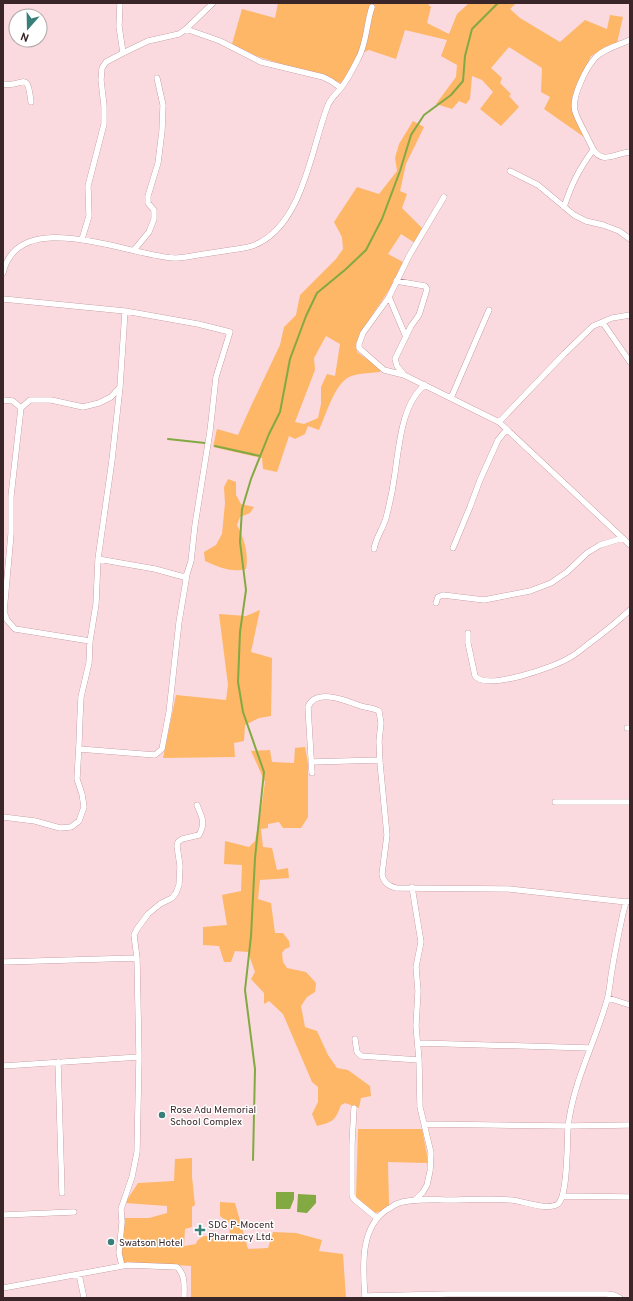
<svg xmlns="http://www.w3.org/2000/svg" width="633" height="1301" font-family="Overpass,sans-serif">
	<rect width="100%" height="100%" fill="#fadadf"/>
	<path fill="#feb667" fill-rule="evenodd" d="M278 3H427L431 7 427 23 449 34 457 14 469 3H516L510 9 520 18 560 42 585 20 607 29 610 15 623 17 617 43 591 56 572 97V106L585 136 584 137 544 109 550 97 541 92 542 68 509 47 491 68 502 78 500 83 511 94 509 96 519 107 501 126 480 109 493 92 482 80 472 76 470 99 466 104 459 101 452 109 436 104 456 77 457 65 441 56 447 40 405 30 396 59 369 50 357 55 349 73 341 83 256 56 232 44 242 9 275 18Z
		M413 121 424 127 406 164 400 191 407 194 402 208 423 229 415 243 401 234 388 254 403 262C398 271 395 280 390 288 380 306 357 331 357 352L381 369 380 372C370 373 357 373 349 377 334 385 326 415 319 430L308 426 305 434 295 439 289 436 277 472 263 469 262 458 213 447 217 429 238 435 251 406 280 345 284 327 296 315 300 295 336 259 343 249 342 237 334 222 357 187 379 194 397 171 395 158 399 144ZM326 336 340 344 335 376 327 374 321 387V404L318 418 304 424 295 422 315 370 314 358Z
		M228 479 236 482V495L241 504 254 507 250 513 240 517 237 525C244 539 249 553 246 569 231 573 219 567 205 561L204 552 216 545 222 534 225 503 224 487Z
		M260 610 251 652 272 658 271 716 259 718 245 725 244 741 234 743 235 757 163 758 176 695 226 700 228 685 219 614 246 616Z
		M305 747 308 763V817L301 828H283L279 822 268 824V828L261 829 263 847 272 848 277 870 288 868 289 878 260 880 258 899 271 903 275 933H283L289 941 290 947 285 949 282 953 283 962 287 968 306 972 316 983 315 992 307 997 301 1006 305 1027 317 1031 328 1055 337 1068 348 1070 370 1086 371 1096 361 1098 359 1108 345 1103 341 1105C335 1121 333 1122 317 1126L312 1114 318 1102V1087L312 1082 283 1014 269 1001 264 1004V993L251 979 255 972 248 952 235 951 231 962H224L219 946 203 945V927L227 925 222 895 241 891 242 865 224 864 225 841 249 847 255 841 261 810 265 782 251 751 270 750 272 762 294 763 295 748Z
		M358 1129H422L427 1155V1163L388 1162 389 1205 381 1211 375 1213 361 1203 356 1197Z
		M192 1158V1177L195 1205 192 1207V1227L185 1229 184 1246 196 1244 197 1241 203 1236 230 1237 229 1223 220 1216V1202L235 1203 248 1249 268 1248 273 1232 296 1233 322 1240 319 1251 343 1254 346 1298H191V1266L148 1263 124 1264 121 1254 125 1218H149L167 1213V1206L125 1203 138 1183 174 1181 175 1159Z"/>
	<path fill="#82a942" d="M276 1192H294V1199L290 1209H276Z
		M298 1194 316 1195V1203L307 1213 297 1212Z"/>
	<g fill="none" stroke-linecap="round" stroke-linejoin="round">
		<path stroke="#82a942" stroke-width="2" d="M168 439 205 443
			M215 446 260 456
			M253 1160 255 1069 245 990 251 936 255 858 264 772 243 712 238 682 240 632 246 590 240 542 242 509 251 479 269 434 280 412 290 359 306 316 317 293 346 269 366 250 382 219 400 171 411 135 424 115 451 95 463 81 465 56 472 29 498 3"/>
		<defs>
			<path id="minor" d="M186 29 220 41 261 62 323 77 331 81 341 88
				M630 40C619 45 603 49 595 58 586 68 571 98 575 111 578 121 584 130 588 139 592 146 594 155 603 157 610 159 622 152 630 152
				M123 53 148 41 179 34 186 29 213 3
				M3 84C24 88 27 68 31 102
				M510 171 538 185 574 215 586 221 603 225 619 231 630 239
				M444 197 409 256 389 297 363 333 359 344V348L384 370 404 375 499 422 630 545
				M564 207C572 183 578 171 593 150
				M82 239 89 216 88 186 104 124V106L101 80 102 68 106 62 123 53 119 26 120 3
				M134 250 149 232 154 219V210L148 203V196L158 163 162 131 163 105 157 78
				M3 273C18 205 131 256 174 258 182 258 191 256 198 255 211 253 224 251 237 249 242 248 247 248 252 246 303 228 311 148 328 105 331 98 337 93 341 88 348 79 353 69 358 59 367 43 366 24 372 7
				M396 281 425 286 427 289 419 315 411 326 395 359 397 366 404 375
				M389 297 406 337
				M3 299 125 311 198 324 230 332 216 377 210 431 195 525 191 561 187 574 184 577 155 569 98 559 96 604 90 641 89 663 81 697 80 717 79 744 77 779 82 794 84 807 79 821 71 827 60 828 35 821 3 817
				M603 323 630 362
				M451 398 489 310
				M3 400 13 401 21 408
				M499 422 564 354 593 326 612 318 630 315
				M453 548 470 507 480 480 498 440 507 429
				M374 549C376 537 383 529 386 518 390 503 393 488 395 473 399 445 402 403 425 385
				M98 559 112 460 120 387 125 311
				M436 603 438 597 443 595 484 600 530 591 551 583 567 572 587 553 600 545 623 538
				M468 633V643L475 676C487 691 554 667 569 658 575 655 581 650 587 645 602 634 616 623 630 610
				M90 641 15 629 7 620 4 612 11 534V496L21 408 30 400H51L83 407 99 403 111 397 120 387
				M627 728H630
				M79 749 155 755 162 749 169 712 179 622 187 574
				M311 762 380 760
				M312 773 308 707C315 688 345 700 358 705 365 708 372 707 379 711L381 723 379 741 380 763 387 835 382 874C383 882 388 886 396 888L509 889 626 902
				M555 802H630
				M412 887 421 942 416 967 418 991 416 1026 419 1060 420 1107 431 1153 430 1171 427 1185 423 1192 415 1200
				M3 962 137 958
				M608 998 630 1005
				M355 1039 357 1052 361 1056 419 1060
				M418 1043 590 1048
				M58 1062 62 1193
				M3 1066 139 1057
				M354 1108 352 1144V1196L355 1200 377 1218
				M424 1124 568 1126 630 1125
				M563 1196 630 1197
				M3 1215 74 1212
				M122 1266 119 1253 122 1222 121 1209 132 1177 137 1152 139 1057 137 958 134 935 137 929 148 914 160 904 172 898 176 893 179 885 180 866 177 846 178 842 182 839 199 835C206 822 202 818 197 805
				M79 1274 84 1298
				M3 1288 128 1265 177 1267C186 1275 184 1287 184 1298
				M365 1296 449 1294H607L614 1295 620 1298
				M365 1298C363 1268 359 1227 388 1209 392 1207 395 1204 399 1203 415 1198 433 1200 450 1200 470 1200 491 1198 511 1200 523 1201 547 1211 558 1204 568 1196 567 1142 568 1127 573 1082 595 1043 607 1000 610 990 610 980 612 970 615 951 619 932 623 913L626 902 630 901"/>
		</defs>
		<use href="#minor" stroke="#af7f87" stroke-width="6"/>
		<use href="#minor" stroke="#fff" stroke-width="5.5"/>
	</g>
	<g fill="#377f78" stroke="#fff" stroke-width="1.5">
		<circle cx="162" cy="1115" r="4"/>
		<path d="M198 1224h4v4h4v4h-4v4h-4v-4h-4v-4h4z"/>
		<circle cx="111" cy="1242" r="4"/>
	</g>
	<g text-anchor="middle" stroke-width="3" stroke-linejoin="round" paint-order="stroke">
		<g font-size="10" fill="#3a2629" stroke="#fff" text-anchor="start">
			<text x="170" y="1113">Rose Adu Memorial<tspan x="170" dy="12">School Complex</tspan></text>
			<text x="208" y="1228">SDG P-Mocent<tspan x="208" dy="12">Pharmacy Ltd.</tspan></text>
			<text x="119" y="1246">Swatson Hotel</text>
		</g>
	</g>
	<rect width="633" height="1301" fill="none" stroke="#3a2629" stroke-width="8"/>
	<g transform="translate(28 28) rotate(200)"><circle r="19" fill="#ffffff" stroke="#b0a8a9"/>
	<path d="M0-3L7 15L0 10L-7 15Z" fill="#377f78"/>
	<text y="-6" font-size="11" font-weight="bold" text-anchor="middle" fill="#3a2629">N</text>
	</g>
</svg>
